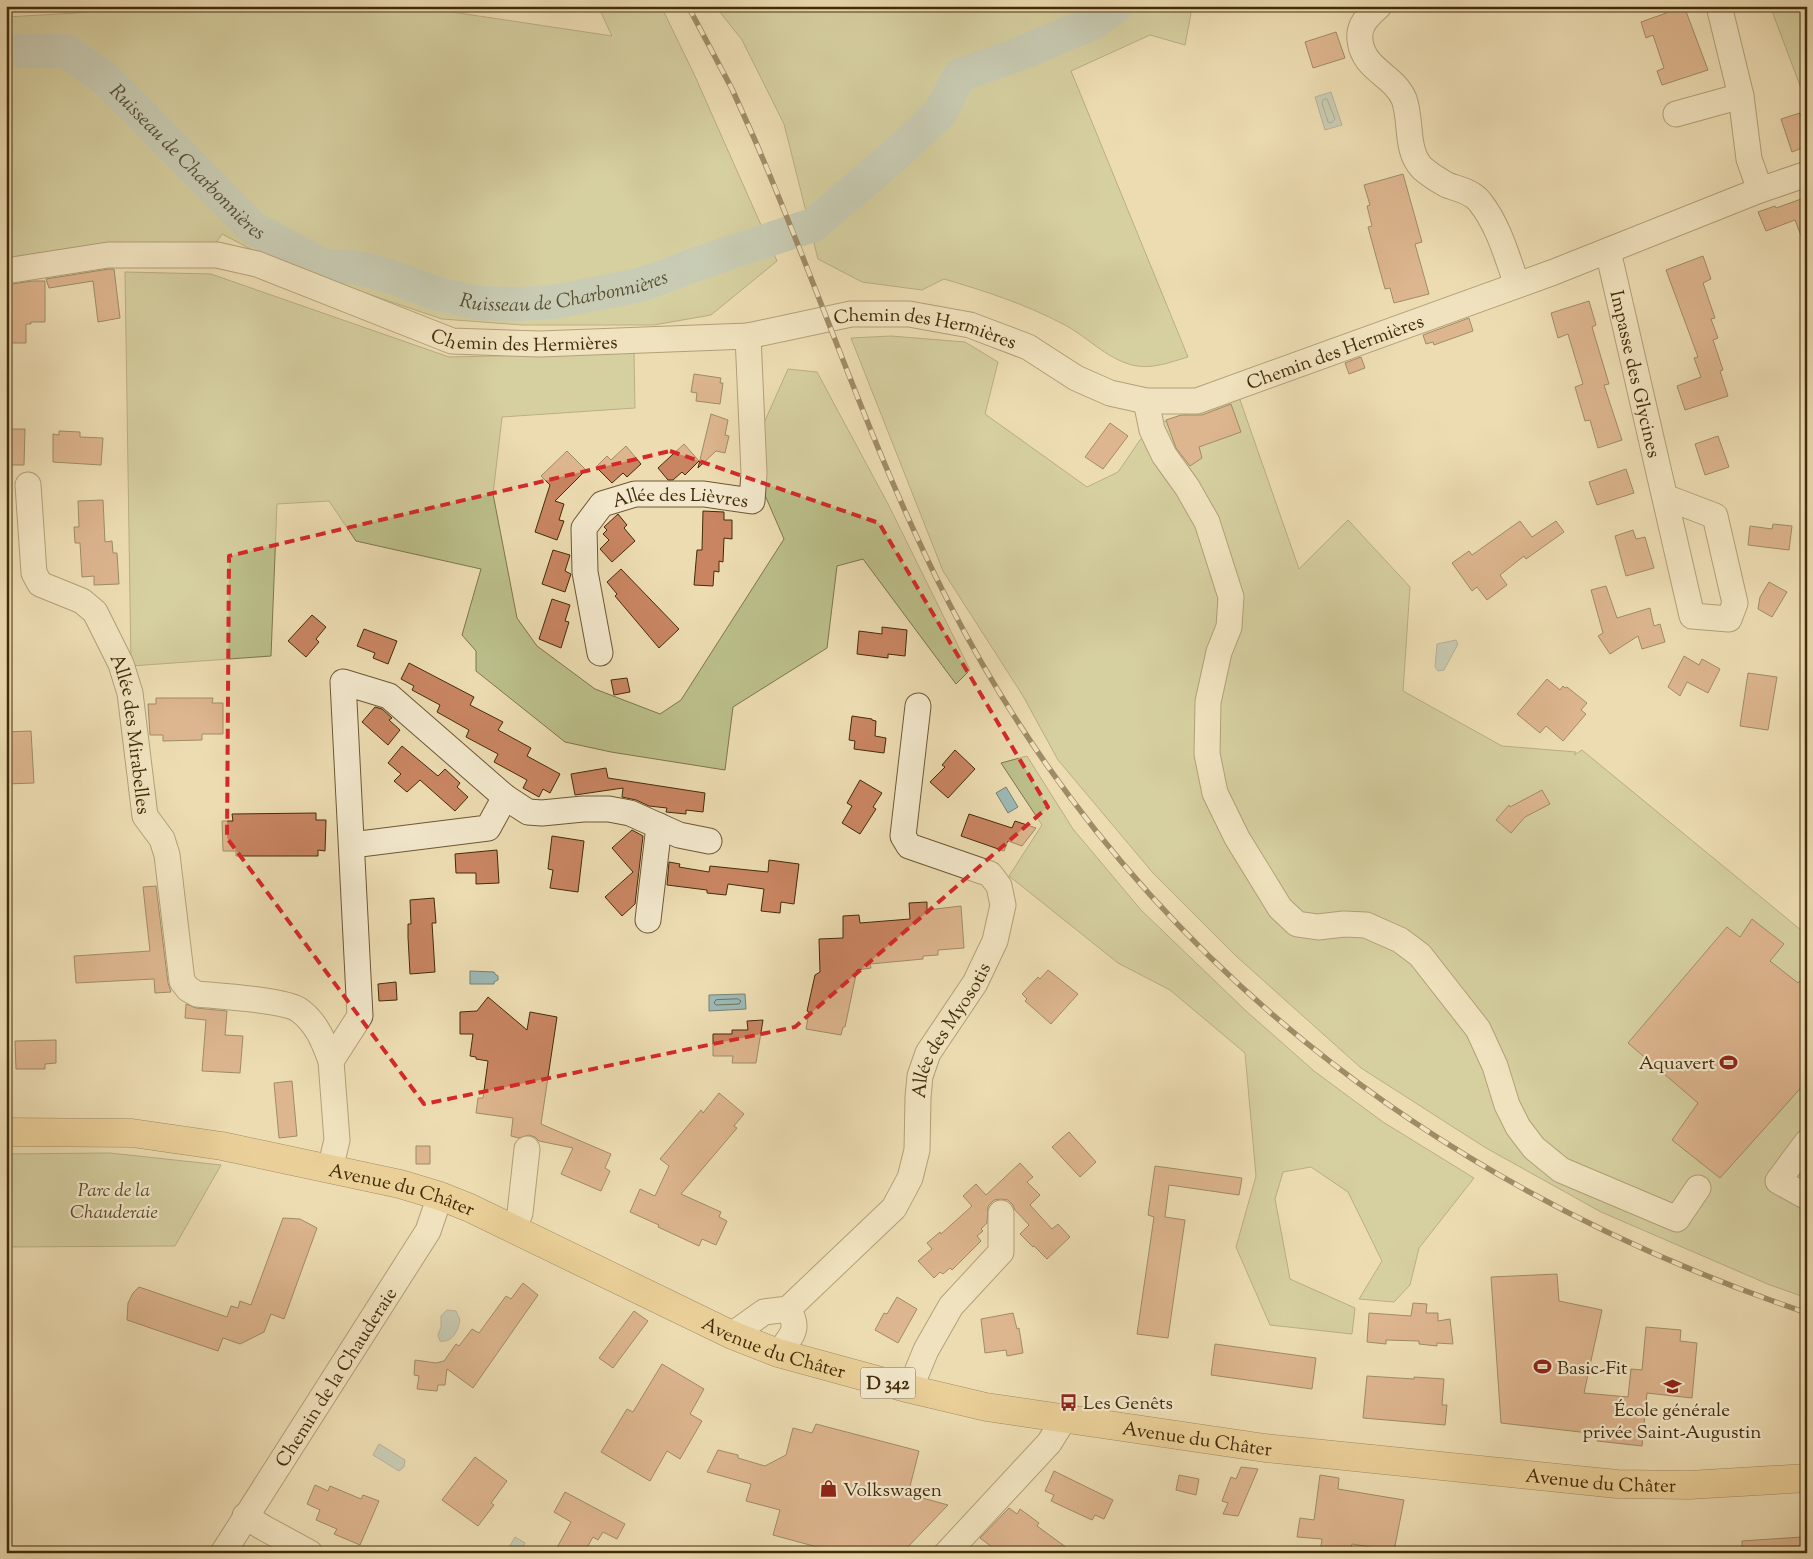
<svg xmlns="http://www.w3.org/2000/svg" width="1813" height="1559" font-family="'Sorts Mill Goudy',serif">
	<rect width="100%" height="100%" fill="#eddcb2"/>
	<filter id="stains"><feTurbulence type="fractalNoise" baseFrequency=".004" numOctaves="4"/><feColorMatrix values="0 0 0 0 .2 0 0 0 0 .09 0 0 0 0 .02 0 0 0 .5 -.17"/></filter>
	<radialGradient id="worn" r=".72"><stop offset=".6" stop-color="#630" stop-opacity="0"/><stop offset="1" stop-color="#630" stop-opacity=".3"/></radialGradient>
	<path fill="#bbbf8a" stroke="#7e764a" d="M135 6H450L452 12 612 36 598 6H661L694 74 777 261 711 315 654 325H522L442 319 279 264 222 234 214 246 6 259V17L76 13Z
		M715 6H1195L1192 8 1185 45 1150 35 1071 71 1188 357C1170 362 1152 370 1132 365 1105 358 1087 336 1063 324 1025 304 985 291 944 279L922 290 862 282 818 259 784 124 742 40Z
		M1770 6H1807V104Z
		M125 272 211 274 449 357 634 353 635 408 502 417 493 494 517 618 537 646 595 689 660 714 681 700 784 539 761 486 764 423 788 369 817 372 888 504 970 670 956 684 863 559 837 566 827 648 733 707 725 770 611 752 565 742 476 671V651L462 635 481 569 356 541 329 501 277 504 271 656 131 666Z
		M891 336 965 342 998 362 985 414 1087 487 1118 472 1140 440 1152 430 1165 421 1239 397 1299 569 1348 520 1410 587 1403 691 1502 746 1576 752 1574 755 1582 750 1807 935V1298L1770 1285 1601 1212 1486 1148 1361 1068 1236 956 1153 873 1058 760 1023 696 943 571 851 338Z
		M1027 756 1073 829 1141 910 1245 1010 1314 1071 1383 1122 1474 1178 1419 1248 1410 1285 1394 1302 1359 1299 1382 1261 1348 1192 1311 1167 1283 1172 1275 1199 1290 1279 1355 1308 1352 1334 1270 1325 1236 1247 1256 1176 1245 1053 1170 990 1118 963 1009 876 1042 825 1001 763Z
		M110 1153 221 1165 175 1246 6 1247V1154Z"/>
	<path fill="#9db9b7" stroke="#798171" d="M1331 92 1342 125 1325 130 1315 97Z
		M1456 640 1458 644 1444 670 1438 671 1435 667 1437 644Z
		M1006 787 1018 807 1008 813 996 793Z
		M470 971 494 972 495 974 498 976V980L494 982V984H470Z
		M745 994 746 1009 709 1011V995Z
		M447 1310 456 1311 460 1320C458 1330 453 1343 440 1341L438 1335 441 1327V1316Z
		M379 1444 405 1460 404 1467 399 1471 373 1455Z
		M515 1537 525 1543 519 1553H506Z"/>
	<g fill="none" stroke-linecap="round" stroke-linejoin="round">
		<path stroke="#707260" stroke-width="1" d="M1327 99 1335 119 1331 123 1328 122 1322 103 1323 100Z
			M738 999 741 1001 739 1004 716 1005 714 1003 716 1000Z"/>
		<path stroke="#9db9b7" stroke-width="34" id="s1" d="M6 51H66L106 79 253 228 324 266 354 267 389 276 438 294 478 303 518 304 553 302 640 285 714 258 813 225 893 157 940 113 960 75 1019 54 1095 22 1116 6"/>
	</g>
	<path fill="#c98562" stroke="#422c09" d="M1668 6H1684L1708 70 1662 85 1657 71 1664 68 1653 35 1646 38 1641 22 1669 12Z
		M1336 32 1345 58 1313 68 1305 42Z
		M1800 113 1807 135V146L1792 152 1781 119Z
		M1403 174 1422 242 1415 244 1429 294 1394 303 1390 288 1385 289 1368 227 1372 226 1367 206 1370 205 1364 185Z
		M1807 197V246H1805L1795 220 1766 231 1758 212 1775 206 1776 208Z
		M1703 256 1711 279 1703 283 1715 318 1711 319 1718 338 1713 340 1723 370 1720 371 1728 396 1685 410 1677 386 1701 377 1694 358 1698 357 1666 270Z
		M109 269H114L120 318 98 322 93 281 49 288 46 279Z
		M32 281H45V322H31V324H26V343H10V302H6V285Z
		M1589 301 1596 325 1592 327 1609 384 1604 385 1622 440 1598 448 1590 420 1585 421 1575 387 1583 384 1568 334 1558 338 1551 313Z
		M1469 318 1473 331 1434 345 1433 342 1426 344 1423 335Z
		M1361 357 1365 368 1349 374 1345 363Z
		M694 374 721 378 720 383H723L720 404 696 401 697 393 691 392Z
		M1231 404 1241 432 1199 447 1202 458 1190 466 1176 448 1166 420 1181 415H1202Z
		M711 414 728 420 725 435 729 436 725 453 716 451 698 468Z
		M1110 423 1128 436 1103 469 1085 457Z
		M6 429H25L24 465H6Z
		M59 431 80 432V437L103 438 101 465 53 462V434L59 435Z
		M1718 436 1729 467 1705 475 1695 444Z
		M684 444 699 461 685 475 682 472 673 480H668L658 468Z
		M626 446 641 464 627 477 623 473 612 483 596 467 607 456 611 460Z
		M567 451 586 470 555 501 564 504 559 520 564 521 557 540 535 532 550 485 541 476Z
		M1626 469 1634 493 1597 505 1589 482Z
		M103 500 105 542 112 541 113 553H117L119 584 94 585V576L82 577 80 543H75L74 527H79L78 501Z
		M703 511 724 512V520H732V539L724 538 723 562 719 561V572L714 571 713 586 694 585 697 550H702Z
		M618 514 627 525 624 528 635 541 612 562 600 549 609 540 603 534 607 530 604 527Z
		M1520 521 1532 537 1556 521 1564 532 1526 559 1524 556 1500 575 1507 585 1487 600 1477 587 1472 591 1452 563 1469 551 1472 555Z
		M1773 524 1792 526 1789 550 1748 545 1750 526 1772 529Z
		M1633 530 1636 539 1645 537 1654 568 1626 576 1615 536Z
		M553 550 570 555 565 571 571 574 565 592 542 584Z
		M621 569 679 629 659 648 615 596 617 594 607 582Z
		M1769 582 1787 592 1772 617 1758 609 1760 597Z
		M1606 586 1617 618 1650 608 1654 626 1660 624 1665 642 1642 649 1638 636 1610 654 1598 636 1603 633 1591 590Z
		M552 599 570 605 565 621 569 622 561 648 539 639Z
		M312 615 326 627 316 639 319 642 306 657 288 641Z
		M882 627 907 630 905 656 888 654V658L857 654 859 631 882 634Z
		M364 629 397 641 388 664 373 658 375 653 357 646Z
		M1684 656 1699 665 1702 659 1720 669 1708 693 1687 682 1680 696 1668 687Z
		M409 663 474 697 470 705 503 722 498 730 531 748 527 756 560 774 550 793 543 789 539 797 523 788 527 780 494 762 498 754 466 737 469 730 437 712 440 705 412 690 414 686 401 679Z
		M1748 673 1777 677 1768 730 1740 726Z
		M627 678 630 692 614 695 611 680Z
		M1547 679 1560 690 1563 686 1565 688 1567 687 1587 703 1581 710 1586 714 1563 741 1546 726 1540 733 1517 714Z
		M156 698H213L212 703H223V734H202V740L163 741V735H150L148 704H156Z
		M375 707 382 709 392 718 389 720 400 730 388 745 362 722Z
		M852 716 872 719V720L876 721 875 736 886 738 884 753 854 749 855 741 849 740Z
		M31 731 34 783 6 784V732Z
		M402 746 438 776 445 769 460 783 457 787 468 797 455 811 420 780 407 792 394 781 401 774 388 763Z
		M955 750 975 769 948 798 930 782 945 767 942 765Z
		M606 768 608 778 705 793 703 812 686 810V814L666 812 667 808 649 806 636 800 622 797 623 788 575 795 571 774Z
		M860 780 882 793 873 807 876 809 860 834 842 823 852 806 847 803Z
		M1542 790 1550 804 1525 817 1511 833 1496 820 1509 805 1510 807Z
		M316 813V820H326L325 851 318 850V856H236V851H223L222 821H233L232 814Z
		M969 814 1012 828 1015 821 1036 828 1022 846 1008 841 1004 851 961 836Z
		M632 830 643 836 635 904 622 916 605 897 633 872 612 848Z
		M552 836 584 841 578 892 550 888 553 870 548 869Z
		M497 850 499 883 476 884V873H456L455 854Z
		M769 860 799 864 794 904 781 902 780 913 761 911 764 889 728 884 726 895 707 893V890L667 885 669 862 680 864 679 867 709 872 710 866 768 872Z
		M156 886 168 983 171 992 155 993 154 979 76 983 74 956 150 951 143 887Z
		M434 898 436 923H432L435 972 410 974 408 937V924H411L410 900Z
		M927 902V910L961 906 964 948 938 950V955L923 956V959L870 964 871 968 857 970 845 1027H843L841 1035 806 1029 809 1012 807 1011 815 975 820 972 819 939 843 938V916L859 915 860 923 910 919 909 903Z
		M1752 919 1784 944 1770 961 1798 983 1807 973V1081L1720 1178 1672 1140 1698 1103 1628 1043 1727 927 1740 937Z
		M1048 970 1078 994 1051 1024 1025 1001 1027 999 1022 994 1038 977 1040 979Z
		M396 982 397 1000 379 1001 378 984Z
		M488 997 527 1030 530 1012 557 1017 541 1124 611 1154 605 1168 610 1171 601 1191 561 1174 573 1148 539 1141 535 1137 529 1135 519 1138 511 1136 513 1118 476 1113 478 1098H483L488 1061 476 1059V1057L470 1056 473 1034H460V1012L477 1011Z
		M186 1004 196 1008 227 1011 225 1035 243 1036 240 1073 202 1071 206 1020 185 1018Z
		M763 1020 756 1063H732L733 1056H713V1034H732V1030H748L747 1021Z
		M56 1040V1063L45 1064V1069H16L15 1041Z
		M292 1081 297 1136 279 1138 274 1083Z
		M719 1093 744 1114 734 1126 737 1128 681 1194 721 1212 719 1217 727 1221 716 1245 702 1239 699 1246 658 1227 659 1225 630 1212 640 1189 655 1196 669 1166 660 1159 701 1110 703 1113Z
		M1069 1132 1096 1162 1080 1177 1052 1147Z
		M416 1146H430V1164H416Z
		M1020 1163 1033 1177 1027 1182 1040 1195 1030 1205 1052 1229 1058 1224 1070 1237 1047 1259 1034 1246 1033 1247 1020 1234 1029 1225 1015 1210 1013 1205 1008 1200 1001 1199 994 1200 988 1206 987 1223 981 1229 983 1231 977 1236 981 1241 952 1270 950 1268 943 1274 940 1272 934 1278 918 1261 932 1249 927 1243 940 1232 941 1234 972 1206 963 1196 976 1184 986 1195Z
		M1155 1166 1242 1178 1239 1195 1169 1185 1165 1217 1185 1220 1168 1338 1137 1334 1154 1217 1148 1215Z
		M283 1218 300 1219 317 1228 284 1319 271 1314 264 1332 240 1344 223 1338 218 1351 127 1320 128 1303 133 1293 139 1287 227 1317 231 1306 238 1308 240 1301 251 1305Z
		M1557 1274 1559 1301 1602 1310 1584 1393 1628 1397 1631 1369 1642 1370 1646 1327 1681 1330 1680 1341 1697 1343 1692 1398 1647 1393 1642 1446 1597 1441 1598 1434 1501 1423 1491 1277Z
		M523 1283 538 1295 473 1388 447 1369 445 1385H438L437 1391 417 1389 419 1376 414 1375 415 1360 436 1363 444 1361 456 1344 459 1346 472 1329 479 1333 506 1296 511 1299Z
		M897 1297 917 1309 898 1343 875 1330 884 1313 887 1314Z
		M1413 1303 1427 1304 1426 1313H1438V1321L1450 1319 1453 1344 1437 1343V1346L1419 1344V1341L1386 1340V1344L1367 1342 1369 1313 1411 1316Z
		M634 1311 648 1321 613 1368 599 1358Z
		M1013 1313 1017 1329 1019 1328 1023 1353 1007 1356 1006 1350 985 1353 981 1319Z
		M1215 1344 1316 1358 1312 1389 1211 1375Z
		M662 1364 704 1389 690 1414 702 1421 680 1459 667 1451 650 1481 601 1452 627 1409 633 1412Z
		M1367 1376 1414 1379V1377L1444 1379 1442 1405H1447L1445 1425 1363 1418Z
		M816 1424 919 1451 908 1494 948 1505 902 1553H839L773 1535 780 1510 746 1501 751 1484 707 1472 718 1450 738 1455V1458L765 1466 786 1455 793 1428 812 1433Z
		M475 1457 507 1481 491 1503 494 1505 478 1526 442 1500Z
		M1241 1467 1258 1469 1238 1516 1223 1514 1228 1503 1222 1501 1231 1477 1236 1479Z
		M1054 1471 1113 1500 1104 1519 1095 1515 1092 1520 1051 1501 1054 1495 1045 1491Z
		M1179 1475 1199 1479 1196 1495 1176 1490Z
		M1320 1475 1339 1478 1338 1489 1404 1500 1394 1551 1352 1544 1350 1553H1320L1322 1539 1297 1537 1300 1518 1314 1520Z
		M315 1485 328 1491 330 1486 361 1499 363 1495 379 1501 360 1545 334 1534 337 1529 316 1520 320 1510 307 1504Z
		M565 1492 625 1524 617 1539 603 1532 598 1540 593 1537 584 1553H554L571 1522 554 1512Z
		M1009 1508 1017 1514 1020 1509 1039 1523 1037 1526 1074 1553H1000L980 1538Z
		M1802 1537 1807 1541V1553H1742V1541Z"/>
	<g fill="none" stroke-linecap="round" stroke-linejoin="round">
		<defs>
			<g id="minor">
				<path d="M1379 6C1368 16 1358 25 1360 40 1363 70 1393 74 1404 99 1412 121 1405 150 1422 168 1430 175 1438 180 1447 185 1458 189 1473 192 1480 202 1499 226 1507 257 1517 285"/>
				<path d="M1719 6 1741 96 1749 159 1760 190"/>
				<path d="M1676 114 1741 96"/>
				<path id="s2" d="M1608 251 1692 616 1729 619 1735 603 1715 516 1665 497"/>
				<path id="s3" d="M6 271 108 255H217L257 264 452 341 540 344 748 336 851 314H909L970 325 1028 347 1076 378 1110 393 1146 401H1197L1554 272 1760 190 1807 174"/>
				<path d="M1146 401 1152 430 1164 455 1187 487 1207 522 1231 597 1229 627 1219 652 1208 702 1207 754 1215 793 1237 838 1280 908 1297 924 1318 927 1344 924 1366 925 1400 940 1420 955 1478 1029 1495 1066 1507 1105 1518 1127 1534 1148 1561 1170 1677 1219 1698 1188"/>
				<path id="s4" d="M28 485 34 573 40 584 82 601 95 612 121 664 130 693 145 816 162 839 167 855 182 981 188 989 197 994C218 996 285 1000 299 1010 317 1023 324 1042 331 1061"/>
				<path id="s5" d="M600 653 585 572 584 528 602 504 635 494H704L752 501 754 473 748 336"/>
				<path d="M352 845 488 828 505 797"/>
				<path d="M648 920 659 826"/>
				<path d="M1807 1142 1778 1181 1807 1197"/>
				<path d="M330 1169 337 1140 331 1061 360 1016 343 682 389 696 505 797 528 812 542 813 583 809H609L630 813 679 835 709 841"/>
				<path d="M514 1228 520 1213 527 1149"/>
				<path id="s6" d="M732 1335 764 1312 788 1309 894 1208 910 1178 917 1150 918 1097 920 1076 928 1053 975 983 995 941 1003 905 999 886 990 874 909 846 903 836 918 706"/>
				<path d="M778 1353C791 1337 801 1329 788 1309"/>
				<path d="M910 1389 926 1350 951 1306 1001 1252V1213"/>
				<path d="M245 1516 264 1528 310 1553"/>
				<path id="s7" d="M223 1553 428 1231 440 1196"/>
				<path d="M947 1553 1049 1443 1064 1419"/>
			</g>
			<g id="major">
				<path id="s8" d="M6 1132 132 1133 222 1146 400 1184 440 1196 470 1208 732 1335 778 1353 910 1389 986 1407 1265 1448 1617 1484 1689 1485 1807 1478"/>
			</g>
		</defs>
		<use href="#minor" stroke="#6d5833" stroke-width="27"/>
		<use href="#major" stroke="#422c09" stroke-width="29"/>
		<use href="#minor" stroke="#f3e8cd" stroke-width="25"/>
		<use href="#major" stroke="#e6be79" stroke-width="28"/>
		<defs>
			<path id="rail" d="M688 6 732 89 754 138C821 292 872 454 949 603 1131 956 1435 1187 1807 1313"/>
		</defs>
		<use href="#rail" stroke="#422c09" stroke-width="5.5"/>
		<use href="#rail" stroke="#f3e8cd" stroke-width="4" stroke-dasharray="11" stroke-linecap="butt"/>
	</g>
	<path d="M0 0H1813V1559H0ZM670 451 879 523 1048 807 795 1027 424 1104 227 838 229 556Z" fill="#eddcb2" fill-opacity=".55" fill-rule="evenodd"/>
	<path fill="none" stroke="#d62828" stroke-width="4" stroke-dasharray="10 6" stroke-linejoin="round" d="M670 451 879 523 1048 807 795 1027 424 1104 227 838 229 556Z"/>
	<defs>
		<symbol id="stadium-bare" viewBox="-9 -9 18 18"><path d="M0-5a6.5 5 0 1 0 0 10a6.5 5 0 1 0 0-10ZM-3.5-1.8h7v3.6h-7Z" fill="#8f2418" stroke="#f3e8cd" stroke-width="2.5" paint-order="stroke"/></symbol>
		<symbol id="school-bare" viewBox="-9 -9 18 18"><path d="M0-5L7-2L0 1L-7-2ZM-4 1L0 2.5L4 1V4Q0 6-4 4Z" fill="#8f2418" stroke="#f3e8cd" stroke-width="2.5" paint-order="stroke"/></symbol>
		<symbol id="bus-bare" viewBox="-9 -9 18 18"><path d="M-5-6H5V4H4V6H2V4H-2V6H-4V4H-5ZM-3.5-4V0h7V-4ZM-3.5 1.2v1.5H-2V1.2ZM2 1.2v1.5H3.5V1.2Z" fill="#8f2418" stroke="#f3e8cd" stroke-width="2.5" paint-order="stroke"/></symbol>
		<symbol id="shop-bare" viewBox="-9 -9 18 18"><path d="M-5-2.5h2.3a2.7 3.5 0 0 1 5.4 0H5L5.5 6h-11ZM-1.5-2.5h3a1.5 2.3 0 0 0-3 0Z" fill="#8f2418" stroke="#f3e8cd" stroke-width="2.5" paint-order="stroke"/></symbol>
	</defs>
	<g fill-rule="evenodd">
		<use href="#stadium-bare" x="1716" y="1050" width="25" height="25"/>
		<use href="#stadium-bare" x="1530" y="1354" width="25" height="25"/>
		<use href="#school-bare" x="1660" y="1374" width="25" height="25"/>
		<use href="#bus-bare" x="1056" y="1390" width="25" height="25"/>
		<use href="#shop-bare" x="816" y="1476" width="25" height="25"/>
	</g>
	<g text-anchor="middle" stroke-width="4.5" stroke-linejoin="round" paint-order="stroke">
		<rect fill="#f3e8cd" stroke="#776444" stroke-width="1" x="860.5" y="1367.5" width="55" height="31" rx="4"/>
		<g font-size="18" font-weight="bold" fill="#422c09">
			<text x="888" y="1389">D 342</text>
		</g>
		<g font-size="19" fill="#422c09" stroke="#f3e8cd">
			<text dy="7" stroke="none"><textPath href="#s3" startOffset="940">Chemin des Hermières</textPath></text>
			<text dy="7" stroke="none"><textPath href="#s3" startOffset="535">Chemin des Hermières</textPath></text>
			<text dy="7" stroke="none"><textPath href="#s3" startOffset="1375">Chemin des Hermières</textPath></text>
			<text dy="7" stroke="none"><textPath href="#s2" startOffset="126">Impasse des Glycines</textPath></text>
			<text dy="7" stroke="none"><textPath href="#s5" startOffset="236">Allée des Lièvres</textPath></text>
			<text dy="7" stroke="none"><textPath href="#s4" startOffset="292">Allée des Mirabelles</textPath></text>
			<text dy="7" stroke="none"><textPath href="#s6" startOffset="401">Allée des Myosotis</textPath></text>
			<text dy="7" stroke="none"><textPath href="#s8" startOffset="402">Avenue du Châter</textPath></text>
			<text dy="7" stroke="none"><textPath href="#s8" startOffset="808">Avenue du Châter</textPath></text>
			<text dy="7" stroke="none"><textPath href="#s7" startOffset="209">Chemin de la Chauderaie</textPath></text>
			<text dy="7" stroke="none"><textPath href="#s8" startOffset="1242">Avenue du Châter</textPath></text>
			<text dy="7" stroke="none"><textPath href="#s8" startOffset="1648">Avenue du Châter</textPath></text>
		</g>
		<g font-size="19" fill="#422c09" stroke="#f3e8cd" text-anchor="start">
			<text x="1715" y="1069" text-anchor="end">Aquavert</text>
			<text x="1557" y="1374">Basic-Fit</text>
			<text x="1083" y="1409">Les Genêts</text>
			<text x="1672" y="1416" text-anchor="middle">École générale<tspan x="1672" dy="22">privée Saint-Augustin</tspan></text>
			<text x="843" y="1496">Volkswagen</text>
		</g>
		<g font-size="19" font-style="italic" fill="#5a4923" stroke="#f3e8cd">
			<text x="114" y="1196">Parc de la<tspan x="114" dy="22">Chauderaie</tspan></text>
		</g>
		<g font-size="20" font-style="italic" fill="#594f34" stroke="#f3e8cd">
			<text dy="7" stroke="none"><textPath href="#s1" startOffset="225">Ruisseau de Charbonnières</textPath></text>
			<text dy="7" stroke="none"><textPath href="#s1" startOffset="645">Ruisseau de Charbonnières</textPath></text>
		</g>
	</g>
	<rect width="1813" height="1559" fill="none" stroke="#eddcb2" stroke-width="25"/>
	<rect x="8" y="8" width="1798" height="1544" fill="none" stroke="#422c09" stroke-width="2.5"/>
	<rect x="12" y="12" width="1788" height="1534" fill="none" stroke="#422c09"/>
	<rect width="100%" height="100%" filter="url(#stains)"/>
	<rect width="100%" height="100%" fill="url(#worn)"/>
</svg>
